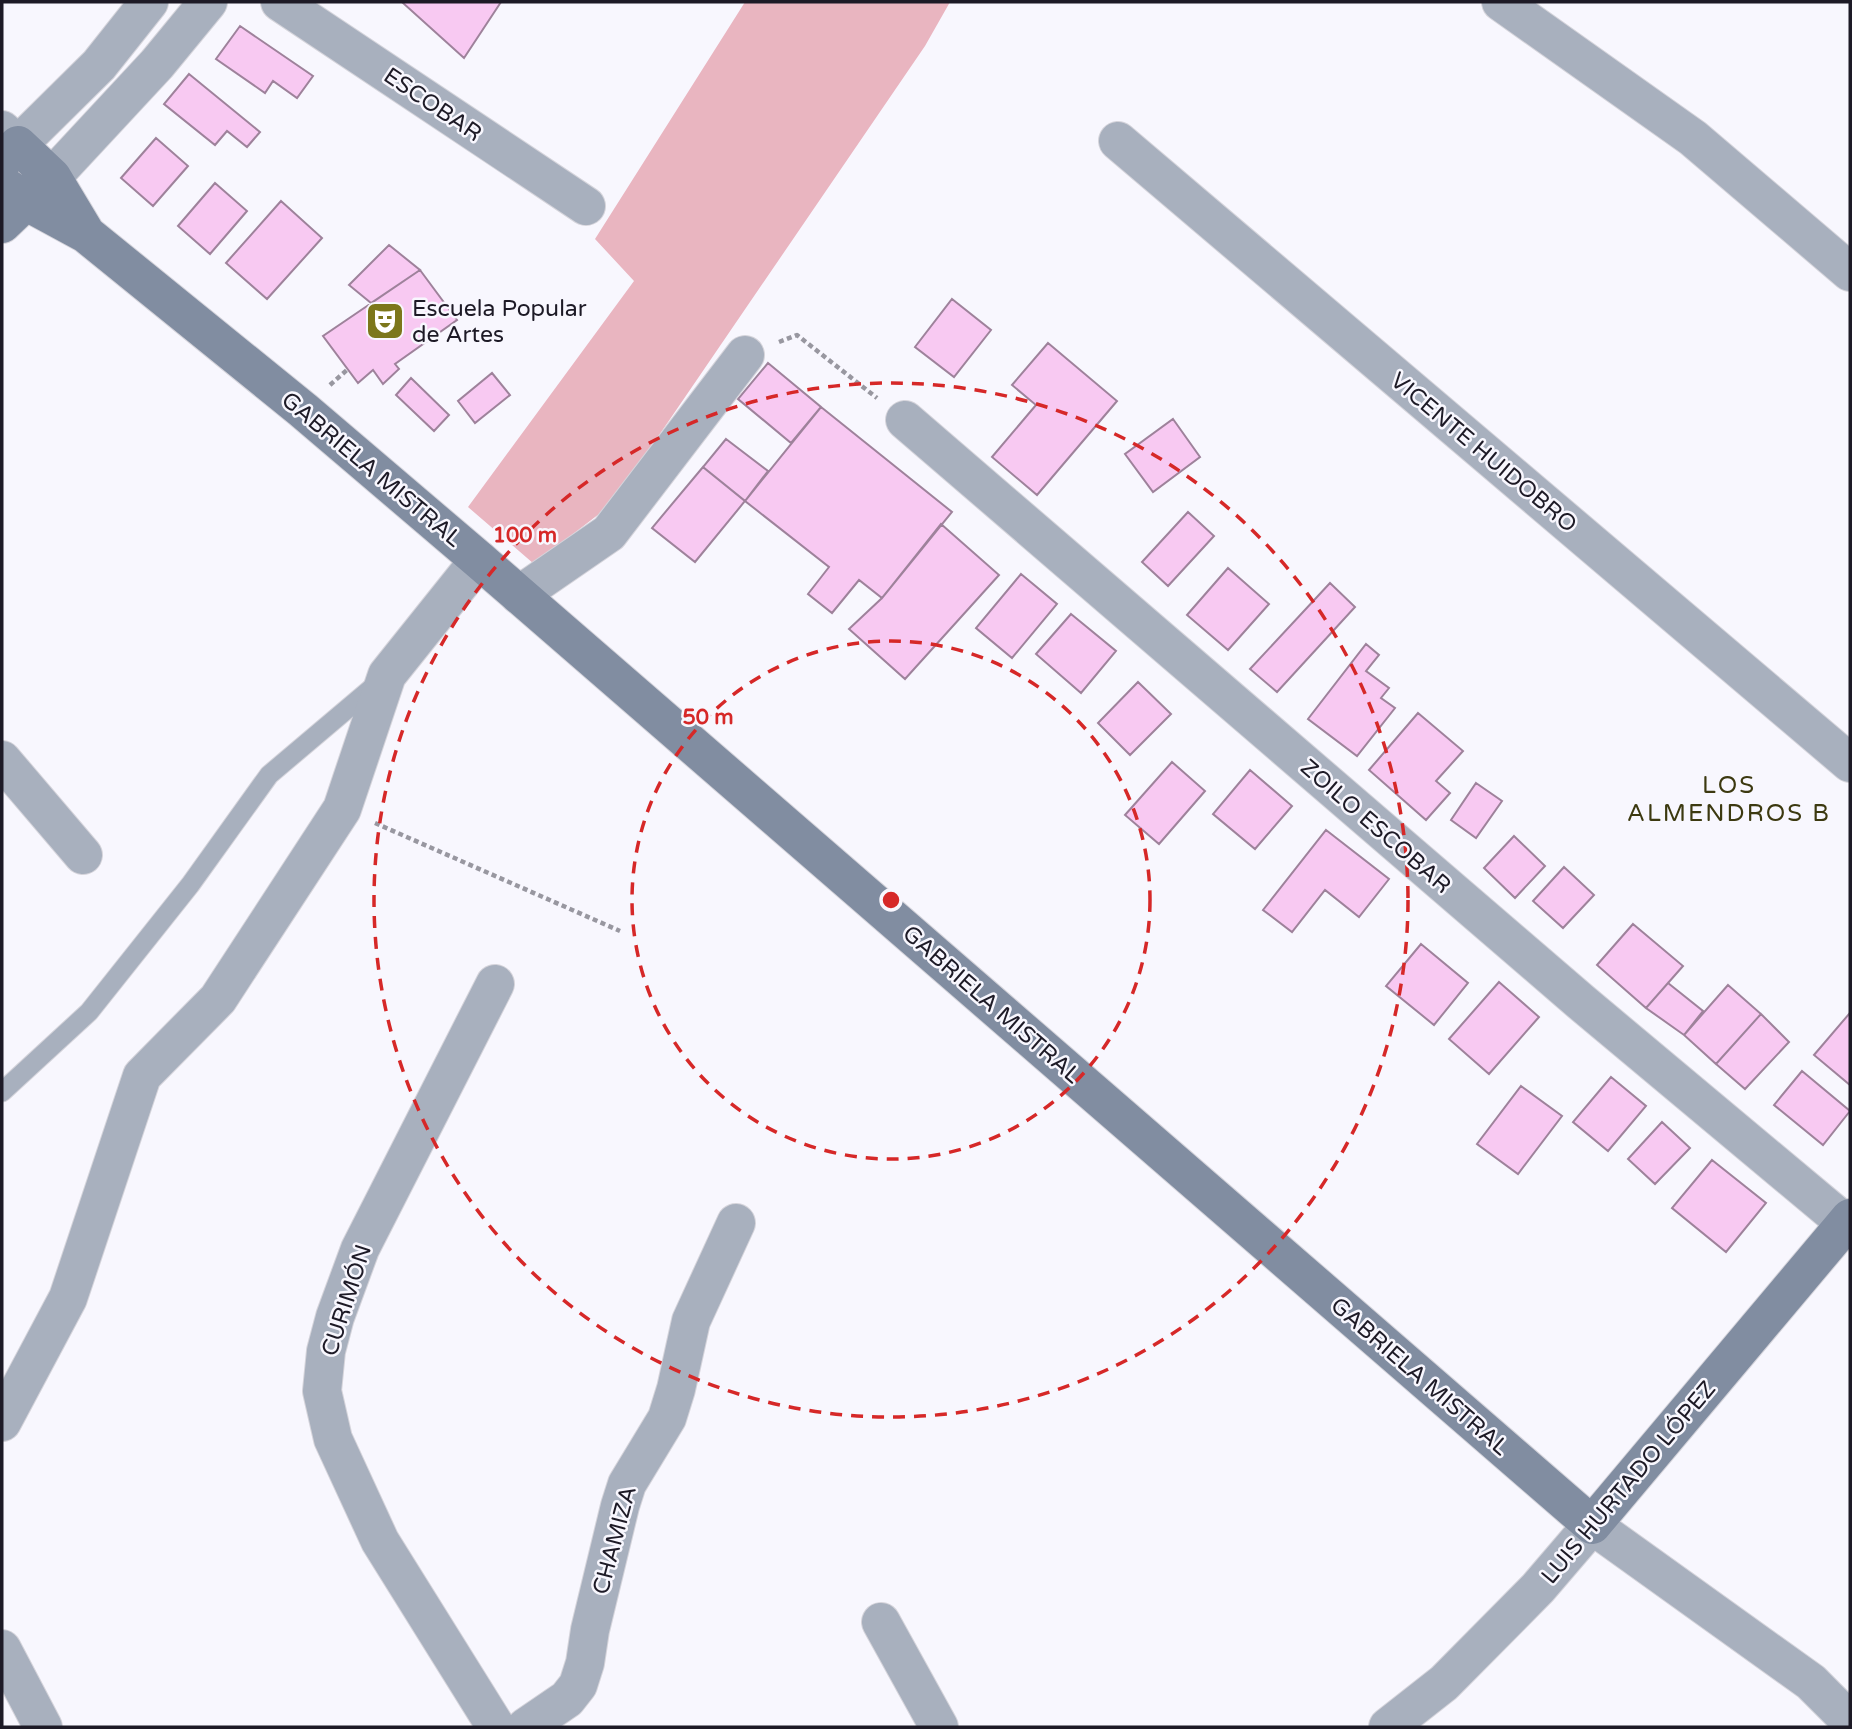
<svg xmlns="http://www.w3.org/2000/svg" width="1852" height="1729" font-family="'Varela Round',sans-serif">
	<rect width="100%" height="100%" fill="#f8f7fe"/>
	<path fill="#e9b5c0" d="M745 2H950L925 46 612 504 534 564 468 507 634 281 595 239Z"/>
	<path fill="#f8c9f2" stroke="#9e829b" stroke-width="2" d="M501 2 464 58 403 3 404 2Z
		M240 26 313 76 297 98 273 81 265 93 216 59Z
		M189 74 260 132 247 147 227 131 215 145 164 104Z
		M156 138 188 166 153 206 121 178Z
		M215 183 247 211 210 254 178 226Z
		M281 201 322 238 267 299 226 263Z
		M389 245 420 270 371 303 349 285Z
		M420 270 457 320 395 364 399 369 383 384 373 370 358 383 323 336Z
		M952 299 991 330 954 377 915 347Z
		M1048 343 1117 401 1037 495 992 457 1036 405 1012 385Z
		M768 363 821 407 791 443 738 399Z
		M492 373 510 395 475 423 458 401Z
		M411 378 449 415 434 431 396 395Z
		M821 407 952 512 882 598 859 580 832 613 808 594 829 567 745 501Z
		M1173 419 1200 457 1153 492 1125 454Z
		M726 439 768 471 745 501 703 467Z
		M703 467 745 501 695 562 652 528Z
		M1188 512 1214 536 1168 586 1142 562Z
		M941 524 999 575 905 679 849 629 882 598Z
		M1228 568 1269 604 1228 650 1187 615Z
		M1021 574 1057 604 1012 658 976 628Z
		M1330 583 1355 607 1277 692 1250 669Z
		M1071 614 1116 651 1081 693 1036 654Z
		M1366 644 1379 655 1366 671 1389 688 1381 698 1395 708 1357 756 1308 719Z
		M1138 682 1171 714 1130 755 1098 723Z
		M1418 713 1463 751 1436 781 1450 793 1426 820 1369 770Z
		M1172 762 1205 791 1159 844 1125 815Z
		M1250 770 1292 806 1255 849 1213 814Z
		M1476 783 1502 801 1476 838 1451 820Z
		M1326 830 1389 879 1359 917 1325 890 1292 932 1263 910Z
		M1514 836 1545 866 1515 898 1484 868Z
		M1564 867 1594 895 1563 928 1533 901Z
		M1633 924 1683 966 1646 1008 1597 965Z
		M1421 944 1468 983 1434 1025 1386 986Z
		M1499 982 1539 1017 1489 1074 1449 1039Z
		M1668 983 1703 1011 1684 1035 1646 1008Z
		M1728 985 1761 1014 1716 1064 1684 1035Z
		M1761 1014 1789 1042 1745 1089 1716 1064Z
		M1849 1014 1850 1015V1085L1814 1055Z
		M1802 1071 1850 1111 1823 1145 1774 1105Z
		M1611 1077 1646 1106 1608 1151 1573 1122Z
		M1521 1086 1562 1116 1518 1174 1477 1144Z
		M1662 1122 1690 1148 1655 1184 1628 1159Z
		M1712 1160 1766 1203 1726 1252 1672 1208Z"/>
	<g fill="none" stroke-linecap="round" stroke-linejoin="round">
		<defs>
			<path id="lane" d="M2 1092 89 1012 190 885 269 775 379 682"/>
			<path id="street" d="M280 2 586 206
				M1501 2 1693 138 1850 272
				M2 130 18 145 99 65 149 2
				M1118 141 1850 763
				M52 177 157 64 208 2
				M905 420 1581 1002 1850 1227
				M519 595 609 533 745 355
				M2 760 83 855
				M495 984 360 1249 335 1317 326 1351 322 1391 333 1439 380 1541 496 1727
				M2 1422 68 1298 142 1076 218 999 342 809 387 675 479 560
				M881 1622 939 1727
				M2 1649 43 1727
				M526 1727 567 1699 578 1685 585 1663 590 1630 620 1506 627 1484 667 1418 676 1389 691 1321 736 1223
				M1388 1727 1444 1683 1538 1588 1592 1525 1811 1682 1846 1717 1850 1725"/>
			<path id="secondary" d="M2 161 18 145 52 177 85 232
				M2 184 27 202 86 234 303 410 479 560 1592 1525 1850 1218
				M2 224 45 183"/>
		</defs>
		<use href="#lane" stroke="#d5d4db" stroke-width="21"/>
		<use href="#street" stroke="#d5d4db" stroke-width="40"/>
		<use href="#secondary" stroke="#d5d4db" stroke-width="40"/>
		<path stroke="#9897a0" stroke-width="4.5" stroke-dasharray="5 3.5" stroke-linecap="butt" d="M779 342 797 335 877 398
			M330 385 348 369
			M375 823 620 931"/>
		<use href="#lane" stroke="#a8b0be" stroke-width="19"/>
		<use href="#street" stroke="#a8b0be" stroke-width="38"/>
		<use href="#secondary" stroke="#818da1" stroke-width="38"/>
	</g>
	<g fill="none" stroke="#d62828" stroke-width="3.5" stroke-dasharray="12 9">
		<circle cx="891" cy="900" r="259"/>
		<circle cx="891" cy="900" r="517"/>
	</g>
	<defs>
		<symbol id="theatre-square" viewBox="-11 -11 22 22"><rect x="-9" y="-9" width="18" height="18" rx="4" fill="#7c771b" stroke="#f8f7fe"/><path d="M-5-5.5Q0-4 5-5.5V0Q5 5 0 6Q-5 5-5 0ZM-3.3-2.5H-1v1.5H-3.3ZM1-2.5H3.3v1.5H1ZM-2.8 1Q0 5.5 2.8 1Z" fill="#fff"/></symbol>
	</defs>
	<g fill-rule="evenodd">
		<use href="#theatre-square" x="363" y="299" width="44" height="44"/>
	</g>
	<g text-anchor="middle" stroke-width="5" stroke-linejoin="round" paint-order="stroke">
		<g font-size="23" fill="#1d1a26" stroke="#f8f7fe">
			<text transform="translate(433 104) rotate(34)" y="8">ESCOBAR</text>
			<text transform="translate(1484 452) rotate(40)" y="8">VICENTE HUIDOBRO</text>
			<text transform="translate(372 469) rotate(40)" y="8">GABRIELA MISTRAL</text>
			<text transform="translate(1376 826) rotate(41)" y="8">ZOILO ESCOBAR</text>
			<text transform="translate(992 1004) rotate(41)" y="8">GABRIELA MISTRAL</text>
			<text transform="translate(346 1300) rotate(-72)" y="8">CURIMÓN</text>
			<text transform="translate(1420 1376) rotate(41)" y="8">GABRIELA MISTRAL</text>
			<text transform="translate(1628 1482) rotate(-50)" y="8">LUIS HURTADO LÓPEZ</text>
			<text transform="translate(614 1540) rotate(-75)" y="8">CHAMIZA</text>
		</g>
		<g font-size="23" fill="#1d1a26" stroke="#f8f7fe" text-anchor="start">
			<text x="412" y="316">Escuela Popular<tspan x="412" dy="26">de Artes</tspan></text>
		</g>
		<g font-size="24" letter-spacing="2" fill="#3c3910" stroke="#f8f7fe">
			<text x="1729" y="793">LOS<tspan x="1729" dy="28">ALMENDROS B</tspan></text>
		</g>
	</g>
	<circle cx="891" cy="900" r="10" fill="#d62828" stroke="#f8f7fe" stroke-width="3.5"/>
	<g font-size="21" text-anchor="middle" font-weight="bold" fill="#d62828" stroke="#f8f7fe" stroke-width="5" stroke-linejoin="round" paint-order="stroke">
		<text x="525" y="542">100 m</text>
		<text x="708" y="724">50 m</text>
	</g>
	<rect width="1852" height="1729" fill="none" stroke="#1d1a26" stroke-width="7"/>
</svg>
